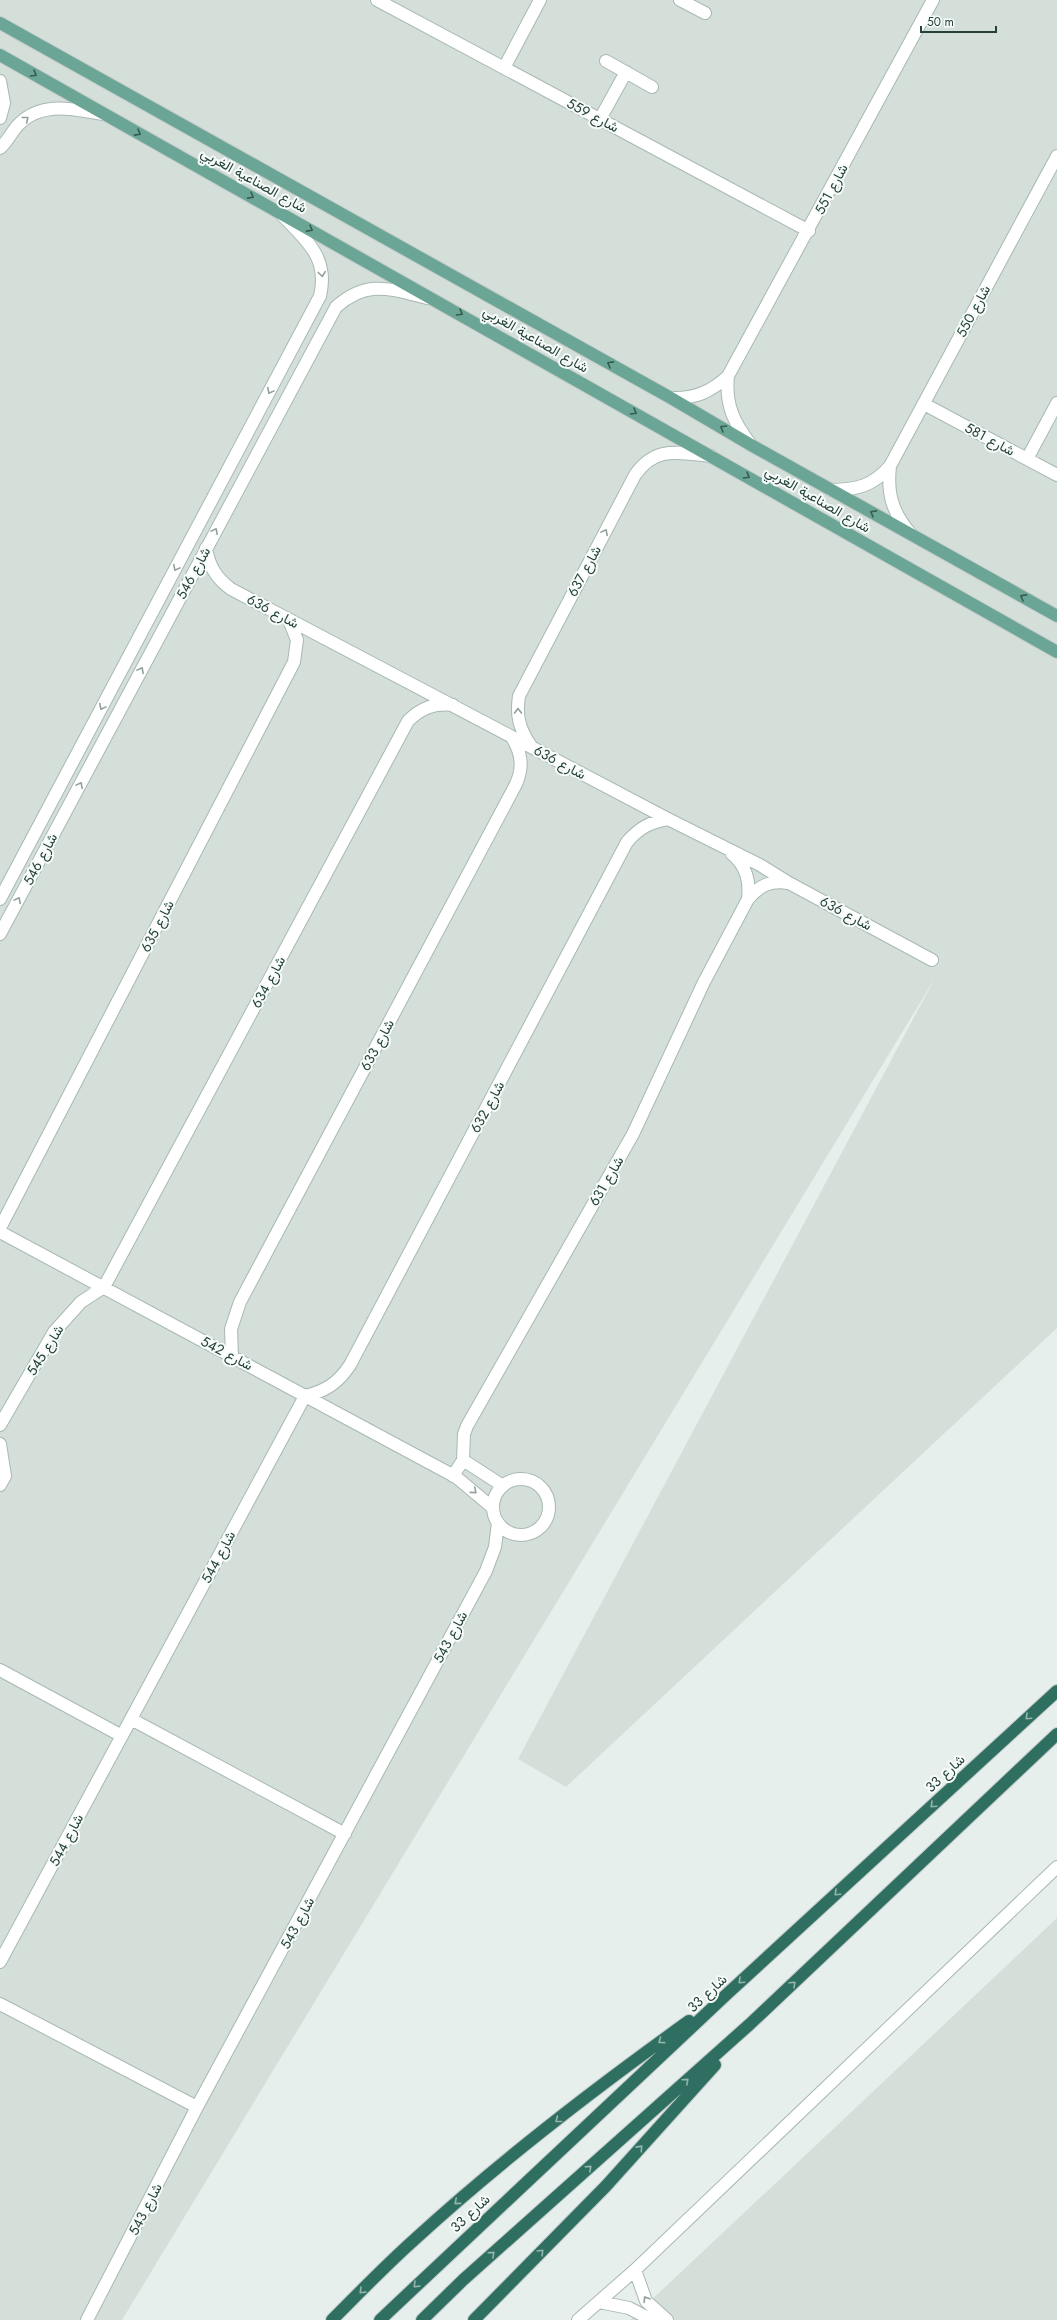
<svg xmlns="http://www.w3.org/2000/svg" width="1057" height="2320" font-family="Jost,Vazirmatn,sans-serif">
	<rect width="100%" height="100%" fill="#e6efeb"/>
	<path fill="#d4dfda" d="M0 0H1057V1328L566 1787 518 1759 935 978 122 2320H0Z
		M1057 1918V2320H630L846 2117Z"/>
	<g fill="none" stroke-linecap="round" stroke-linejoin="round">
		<defs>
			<path id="minor" d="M377 0 809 231
				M680 0 705 13
				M606 61 652 87
				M504 68 540 0
				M0 81 4 103 0 118
				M600 119 626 72
				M0 148C8 141 12 131 19 124 43 100 75 110 104 114
				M728 376C725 405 734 423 751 445
				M671 398C694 399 711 392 728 376L933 0
				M924 404 1057 475
				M1027 459 1057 403
				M890 466C887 493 892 512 910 533
				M831 490C856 490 873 486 890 466L1057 156
				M206 548C209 566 216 578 231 589L668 819 760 865 789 883 932 960
				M531 746C519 729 516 715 519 696L635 475C656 445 679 453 711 456
				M732 854C746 866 750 880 748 899
				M0 899 320 296C329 258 307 241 283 216
				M0 934 336 307C367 279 390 289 427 298
				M0 1228 294 662 297 640 289 620
				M0 1232 456 1477 493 1508
				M232 1356 231 1329 240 1302 515 786C524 768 522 753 511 736
				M0 1425 54 1332 81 1302 104 1287 408 721C421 708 434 703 453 705
				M0 1444 5 1476 0 1485
				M463 1460 464 1434 467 1426 633 1134 704 982 748 899C760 885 771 880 788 883
				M453 1476 463 1460 503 1486
				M493 1507a28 28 0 1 1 56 0a28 28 0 1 1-56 0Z
				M0 1670 122 1736
				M131 1719 345 1834
				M0 1962 305 1396C326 1391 338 1383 350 1365L627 842C639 828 650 822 668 819
				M0 2004 197 2107
				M635 2270 646 2301 667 2320
				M599 2302 629 2308 652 2320
				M87 2320 197 2107 486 1571 495 1547 498 1523
				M578 2320 635 2270 1057 1867"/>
			<path id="major" d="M0 23 671 398 751 445 1057 616
				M0 55 1057 652"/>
			<path id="highway" d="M332 2320C359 2293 386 2265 414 2240 500 2161 594 2089 689 2021
				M380 2320 727 1994 1057 1691
				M422 2320 463 2280 750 2024 1057 1734
				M474 2320 606 2186 715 2065"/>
		</defs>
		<use href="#minor" stroke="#a8b8b2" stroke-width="14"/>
		<use href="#major" stroke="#c2cac8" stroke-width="14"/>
		<use href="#highway" stroke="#c2cac8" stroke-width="14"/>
		<use href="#minor" stroke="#fff" stroke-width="12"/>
		<use href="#major" stroke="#6aa596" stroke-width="12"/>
		<use href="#highway" stroke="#2f6f62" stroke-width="12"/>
	</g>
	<defs><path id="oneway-chevron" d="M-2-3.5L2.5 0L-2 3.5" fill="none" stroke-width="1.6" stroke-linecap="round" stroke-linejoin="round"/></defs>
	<g stroke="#365b51">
		<use href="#oneway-chevron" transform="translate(34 74) rotate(30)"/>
		<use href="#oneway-chevron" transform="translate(138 133) rotate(29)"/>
		<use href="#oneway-chevron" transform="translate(251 196) rotate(29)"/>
		<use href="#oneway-chevron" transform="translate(310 229) rotate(29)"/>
		<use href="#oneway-chevron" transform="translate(460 313) rotate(30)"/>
		<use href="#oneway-chevron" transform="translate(610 364) rotate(-151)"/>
		<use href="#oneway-chevron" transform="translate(634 412) rotate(30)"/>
		<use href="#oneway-chevron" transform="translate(723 428) rotate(-149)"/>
		<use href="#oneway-chevron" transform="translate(747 476) rotate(30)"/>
		<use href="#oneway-chevron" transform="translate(873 513) rotate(-151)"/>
		<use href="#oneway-chevron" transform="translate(1023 597) rotate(-151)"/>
	</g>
	<g stroke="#92a09c">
		<use href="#oneway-chevron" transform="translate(26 119) rotate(-39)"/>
		<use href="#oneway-chevron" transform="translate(322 274) rotate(83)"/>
		<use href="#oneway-chevron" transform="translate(270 391) rotate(118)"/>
		<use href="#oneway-chevron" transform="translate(215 531) rotate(-62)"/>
		<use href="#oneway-chevron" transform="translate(605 532) rotate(-62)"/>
		<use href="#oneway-chevron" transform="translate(176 568) rotate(118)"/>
		<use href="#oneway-chevron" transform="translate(141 670) rotate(-62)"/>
		<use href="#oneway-chevron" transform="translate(102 707) rotate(118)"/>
		<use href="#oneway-chevron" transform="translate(518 711) rotate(-91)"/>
		<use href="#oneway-chevron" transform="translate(80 785) rotate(-62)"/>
		<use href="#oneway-chevron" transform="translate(18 900) rotate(-62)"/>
		<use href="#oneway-chevron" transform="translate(474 1491) rotate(40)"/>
		<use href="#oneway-chevron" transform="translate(646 2299) rotate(-122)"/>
	</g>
	<g stroke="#93b5ae">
		<use href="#oneway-chevron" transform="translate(1028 1717) rotate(137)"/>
		<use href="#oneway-chevron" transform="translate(933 1805) rotate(137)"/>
		<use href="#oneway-chevron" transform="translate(837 1893) rotate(137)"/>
		<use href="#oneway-chevron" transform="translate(741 1981) rotate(137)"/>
		<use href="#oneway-chevron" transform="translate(793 1984) rotate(-43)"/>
		<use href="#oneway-chevron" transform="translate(661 2041) rotate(144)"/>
		<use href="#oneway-chevron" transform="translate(686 2081) rotate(-42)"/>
		<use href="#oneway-chevron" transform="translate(558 2120) rotate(142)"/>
		<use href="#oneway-chevron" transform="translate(640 2148) rotate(-48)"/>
		<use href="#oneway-chevron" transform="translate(589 2168) rotate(-42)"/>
		<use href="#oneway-chevron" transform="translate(457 2202) rotate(139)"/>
		<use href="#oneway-chevron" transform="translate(541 2252) rotate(-45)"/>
		<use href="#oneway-chevron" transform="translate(492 2254) rotate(-42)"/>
		<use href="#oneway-chevron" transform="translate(416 2285) rotate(136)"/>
		<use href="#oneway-chevron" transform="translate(362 2291) rotate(136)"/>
	</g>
	<g text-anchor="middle" stroke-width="4" stroke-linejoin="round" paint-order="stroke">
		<g font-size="14" fill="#24423a" stroke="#f7fbf9">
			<text transform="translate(593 115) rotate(28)" y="5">شارع 559</text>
			<text transform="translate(254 180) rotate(29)" y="5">شارع الصناعية الغربي</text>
			<text transform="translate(831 189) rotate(-62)" y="5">شارع 551</text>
			<text transform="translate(973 311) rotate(-62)" y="5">شارع 550</text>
			<text transform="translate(536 339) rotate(30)" y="5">شارع الصناعية الغربي</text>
			<text transform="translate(990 439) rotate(28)" y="5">شارع 581</text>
			<text transform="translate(818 499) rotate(30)" y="5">شارع الصناعية الغربي</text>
			<text transform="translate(584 571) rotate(-62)" y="5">شارع 637</text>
			<text transform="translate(193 573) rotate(-62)" y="5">شارع 546</text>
			<text transform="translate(273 611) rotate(28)" y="5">شارع 636</text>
			<text transform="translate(560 762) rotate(28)" y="5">شارع 636</text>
			<text transform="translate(40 859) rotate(-62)" y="5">شارع 546</text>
			<text transform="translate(846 913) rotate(28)" y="5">شارع 636</text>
			<text transform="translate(157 926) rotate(-63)" y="5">شارع 635</text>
			<text transform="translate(268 982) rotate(-62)" y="5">شارع 634</text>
			<text transform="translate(377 1045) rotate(-62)" y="5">شارع 633</text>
			<text transform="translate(487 1107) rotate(-62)" y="5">شارع 632</text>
			<text transform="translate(606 1181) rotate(-60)" y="5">شارع 631</text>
			<text transform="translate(45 1350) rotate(-58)" y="5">شارع 545</text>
			<text transform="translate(227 1353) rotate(28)" y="5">شارع 542</text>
			<text transform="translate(218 1557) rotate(-62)" y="5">شارع 544</text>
			<text transform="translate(450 1637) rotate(-62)" y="5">شارع 543</text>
			<text transform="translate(945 1773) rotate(-43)" y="5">شارع 33</text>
			<text transform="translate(66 1840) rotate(-62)" y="5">شارع 544</text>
			<text transform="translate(297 1923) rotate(-62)" y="5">شارع 543</text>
			<text transform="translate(707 1993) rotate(-43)" y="5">شارع 33</text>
			<text transform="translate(145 2209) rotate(-63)" y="5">شارع 543</text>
			<text transform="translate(470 2213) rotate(-43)" y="5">شارع 33</text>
		</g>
	</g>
	<path d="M921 26v6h75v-6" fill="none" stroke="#24423a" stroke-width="2"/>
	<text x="927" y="26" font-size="12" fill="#24423a" stroke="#f7fbf9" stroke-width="3" paint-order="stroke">50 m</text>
</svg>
